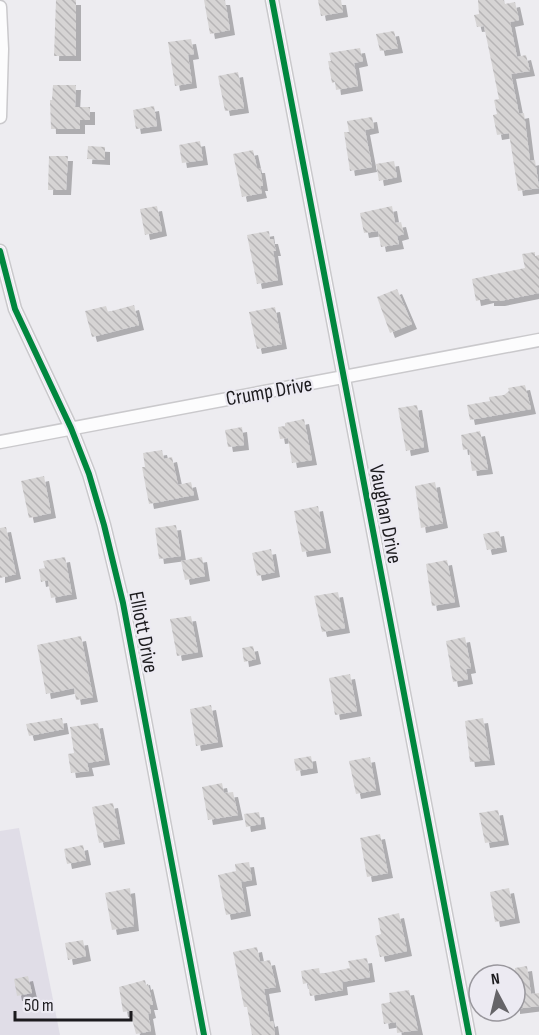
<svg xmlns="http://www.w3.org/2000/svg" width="539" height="1035" font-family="'Sofia Sans Condensed',sans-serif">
	<defs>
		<pattern id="building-back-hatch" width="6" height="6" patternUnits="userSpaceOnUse" patternTransform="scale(1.5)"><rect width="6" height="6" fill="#d6d4d4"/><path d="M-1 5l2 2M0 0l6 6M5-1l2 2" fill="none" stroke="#b7b5b6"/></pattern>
		<filter id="shadow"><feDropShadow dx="5" dy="5" stdDeviation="0" flood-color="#0004"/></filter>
	</defs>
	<rect width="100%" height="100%" fill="#edecf0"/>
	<path fill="#e0dde7" d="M19 828 60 1035H0V831Z"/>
	<path fill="url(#building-back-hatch)" filter="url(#shadow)" d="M56 0H76V56H54Z
		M204 0H225L230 30 210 34Z
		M318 0H341L343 12 321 16Z
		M478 0H504L505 4 515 2 519 20 510 22 517 57 526 55 530 71 511 74 519 114 524 113 530 161 535 160 539 188 518 191 509 133 497 135 493 115 497 114 494 100 499 99 484 26 477 27 474 15 479 14Z
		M394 31 398 48 380 51 376 34Z
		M191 39 194 54 188 55 192 83 175 86 168 42Z
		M360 48 363 61 354 63 358 86 336 90 335 82 332 83 328 61H331L329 53Z
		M238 72 244 108 225 111 218 76Z
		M53 85H76L75 107H90V120H80V129H51L50 100H52Z
		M154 106 157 126 136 129 133 110Z
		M372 117 374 128 365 130 372 167 350 171 344 132H349L347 121Z
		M200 141 203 160 182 163 179 145Z
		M88 146 105 147V160L87 159Z
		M253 150 257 168H260L263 186H260L262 193 242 197 233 154Z
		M49 156H68L66 190H48Z
		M394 161 397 177 379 181 376 164Z
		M157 206 162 231 145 235 140 209Z
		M392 206 395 223 401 222 404 234 397 236 399 244 381 247 378 231 364 233 360 213Z
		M269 231 270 239H273L276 251H273L278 280 257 284 247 235Z
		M535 252V256L539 255V293L500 301H489V298L476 301 472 279 525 268 522 254Z
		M397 289 412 324 390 333 377 297Z
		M134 305 139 325 92 337 85 311 106 306 108 312Z
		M275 307 282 344 257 349 249 312Z
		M525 385 531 409 470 420 467 405 490 401 489 397 504 395 509 391 508 388Z
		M417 405 424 447 406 451 398 408Z
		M304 419 312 460 292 463 288 438 280 439 278 427 285 426V423Z
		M242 427 244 445 228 447 225 430Z
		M480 431 488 469 472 471 469 449 463 450 461 435Z
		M162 450 164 459 172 457 178 485 191 482 194 495 149 504 142 467H145L143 453Z
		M44 476 51 513 29 518 21 481Z
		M435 482 443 523 421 528 415 486Z
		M318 506 326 548 302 552 294 511Z
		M176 525 181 556 159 559 155 528Z
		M6 527 16 574 0 578V528Z
		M499 531 502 547 487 550 483 534Z
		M271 549 275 572 257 576 252 553Z
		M65 557 72 594 51 598 48 580 41 582 39 569 45 568 43 561Z
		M202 557 205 576 185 580 181 561Z
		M447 560 455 602 432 606 426 564Z
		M338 592 345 628 322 632 314 596Z
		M191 616 198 652 177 656 170 619Z
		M81 636 93 697 76 700 74 688 46 694 37 645Z
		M465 637 471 668 466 669 468 679 453 682 446 641Z
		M253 646 256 659 244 662 242 648Z
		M350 674 357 711 335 715 329 678Z
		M211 705 218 742 196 746 190 709Z
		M62 718 64 729 29 736 26 724Z
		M483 718 490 760 470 762 465 721Z
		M98 723 105 760 87 763 89 771 71 773 68 754 74 753 70 727Z
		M311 756 313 768 296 771 294 759Z
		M370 757 376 790 356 794 349 761Z
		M222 783 224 793 233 792 238 815 208 820 202 787Z
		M113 803 120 839 99 843 92 807Z
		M498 810 504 840 485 843 479 813Z
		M259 812 261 824 246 827 244 814Z
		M380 834 388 873 367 877 360 838Z
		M83 845 86 860 67 864 64 849Z
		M249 862 252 880 241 882 246 911 226 915 218 875 236 871 235 864Z
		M130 888 134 926 112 930 105 893Z
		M509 888 515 918 495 922 490 892Z
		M399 913 407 951 380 957 375 936 381 934 378 918Z
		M83 940 86 956 68 960 65 943Z
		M257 947 260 962 270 960 276 987 264 989 270 1022 273 1021 275 1035H252L247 1007H244L233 952Z
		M367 958 370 977 342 982 343 990 310 996 308 983 303 984 301 971 319 968 320 974 350 968 348 961Z
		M527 966 531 994 539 993V1006L515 1009V968Z
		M28 976 32 993 17 996 14 979Z
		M145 980 146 985 148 984 153 1005H149L151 1013 148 1014 151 1031 136 1034 130 1011 123 1012 119 987Z
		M409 990 418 1030 397 1033 396 1022 384 1024 381 1004 390 1002 389 993Z"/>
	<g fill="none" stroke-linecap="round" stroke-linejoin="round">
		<defs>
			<path id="street" d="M272 0 469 1035
				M0 7 2 49 0 117
				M0 251 15 309 71 428 89 474 104 525 123 603 204 1035
				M0 442 539 340"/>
		</defs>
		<use href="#street" stroke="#cac9cc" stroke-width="15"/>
		<use href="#street" stroke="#fcfcfd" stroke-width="12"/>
		<defs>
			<path id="cycleway" d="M272 0 469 1035
				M0 251 15 309 71 428 89 474 104 525 123 603 204 1035"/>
		</defs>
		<use href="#cycleway" stroke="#eceaf2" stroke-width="10"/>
		<use href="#cycleway" stroke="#00873e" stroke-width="6"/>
	</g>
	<g text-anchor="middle" stroke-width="4.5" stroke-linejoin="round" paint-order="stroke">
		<g font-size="21" fill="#1c1b1e" stroke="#eceaf2">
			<text transform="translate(269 391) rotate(-10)" y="7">Crump Drive</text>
			<text transform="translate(386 514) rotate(79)" y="7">Vaughan Drive</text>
			<text transform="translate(144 632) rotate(79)" y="7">Elliott Drive</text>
		</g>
	</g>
	<g transform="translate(497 993) rotate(353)"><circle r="28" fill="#eceaf2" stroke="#99979d" stroke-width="1.5"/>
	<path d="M0-4.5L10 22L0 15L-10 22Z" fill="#656468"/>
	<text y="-9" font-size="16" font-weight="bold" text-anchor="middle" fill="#1c1b1e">N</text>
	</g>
	<path d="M15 1011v9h116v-9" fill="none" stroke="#1c1b1e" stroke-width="3"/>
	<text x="24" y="1011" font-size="18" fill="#1c1b1e" stroke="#eceaf2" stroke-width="4.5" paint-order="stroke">50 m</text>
</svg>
